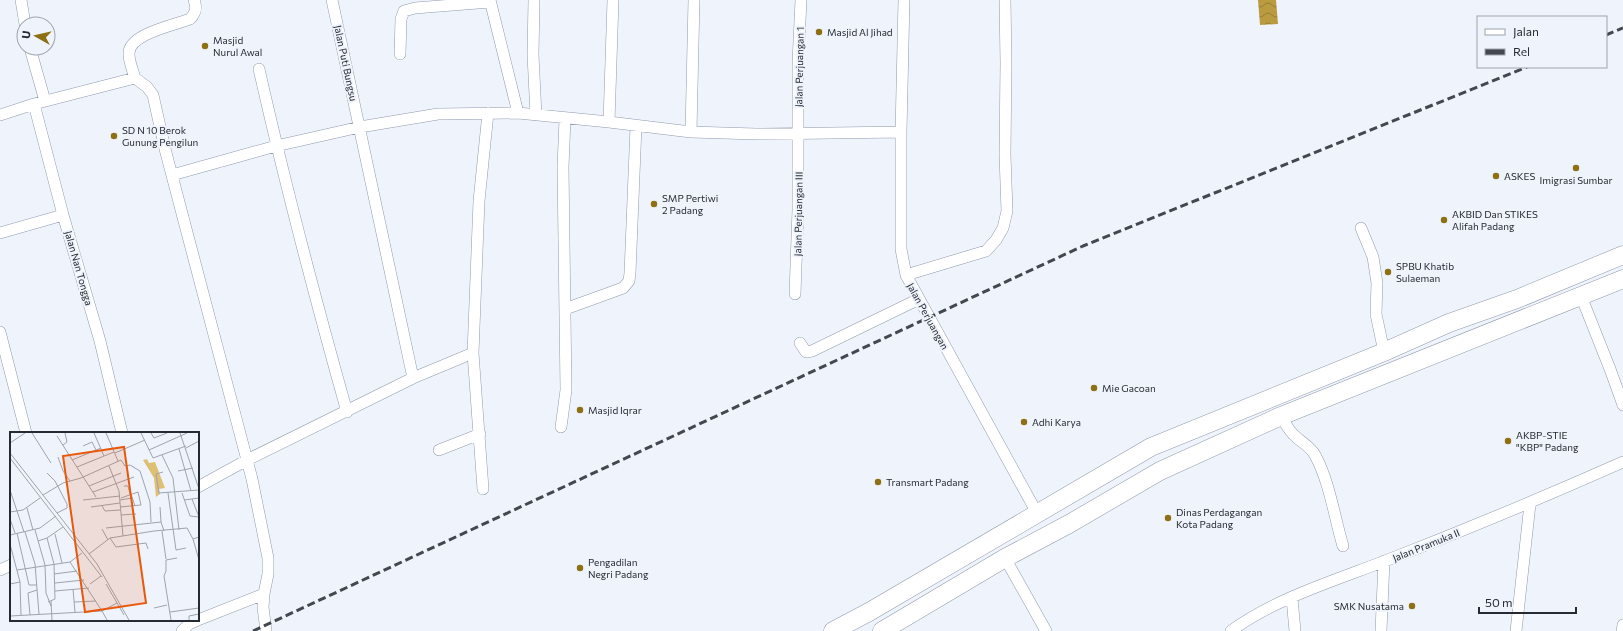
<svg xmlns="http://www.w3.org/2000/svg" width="1623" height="631" font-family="Commissioner,sans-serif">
	<defs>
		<pattern id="water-waves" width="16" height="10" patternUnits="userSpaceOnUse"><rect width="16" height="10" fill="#bb9b40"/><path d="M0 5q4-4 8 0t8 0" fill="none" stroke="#987f36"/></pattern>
	</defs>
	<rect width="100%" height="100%" fill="#eff4fc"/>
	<path fill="url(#water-waves)" d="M1258 0H1276L1278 24 1260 25Z"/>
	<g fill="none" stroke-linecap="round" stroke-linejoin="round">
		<defs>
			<path id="minor" d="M21 0 25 24
				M332 0 413 378
				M490 0 518 113
				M534 0 533 55 536 115
				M904 0 901 132V249L906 275 1037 513
				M30 48 45 101
				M400 54 401 19 404 11 415 8 490 2
				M259 69C285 184 315 298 347 412
				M135 78C133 71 129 62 129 54 128 34 175 25 190 19 196 13 197 8 194 0
				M34 104 63 215 100 341 122 433
				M0 115 34 104 135 78 147 87 153 95 165 149 252 479 268 558V574L264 594 263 607 266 631
				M609 122 613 0
				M691 132 694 0
				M172 175 276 146 360 127 438 114 518 113 609 122 691 132 756 134 901 132
				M1361 228 1373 257 1377 283 1376 314 1384 352
				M0 233 63 215
				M906 275 986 251 996 240 1003 228 1007 211 1005 155 1006 63 1005 0
				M795 294 798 210V63L801 0
				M1581 296 1610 369 1623 405
				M565 309 623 288 629 281 630 273 636 126
				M0 332 26 433
				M800 343 806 352 812 351 919 299
				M1281 416C1285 423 1289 431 1295 436 1302 443 1310 446 1315 455 1330 483 1334 516 1343 546
				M561 427 566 390 563 167 565 119
				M439 450 480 434
				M198 487 247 460 413 378 473 353
				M483 489 473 353 479 201 488 113
				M1005 558 1046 631
				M0 570 11 565
				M1292 598 1295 631
				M198 620 264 594
				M182 631 189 624 198 620
				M1231 631C1274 599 1336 580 1385 561 1465 530 1544 497 1623 462
				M1381 631 1384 561
				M1516 631 1530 504
				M1622 631 1623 625"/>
			<path id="primary" d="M833 631 869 612 1151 447 1384 352 1449 323 1517 299 1623 255
				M882 631 1005 558 1069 524 1160 471 1281 416 1623 279"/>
		</defs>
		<use href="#minor" stroke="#909aad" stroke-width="12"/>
		<use href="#primary" stroke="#909aad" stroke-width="19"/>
		<use href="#minor" stroke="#fff" stroke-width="11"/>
		<use href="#primary" stroke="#fff" stroke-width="18"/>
		<path stroke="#43474f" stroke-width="3" stroke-dasharray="8 4" stroke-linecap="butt" d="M1606 35 1623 28
			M253 631 1083 246 1527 67"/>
	</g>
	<g fill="#8d7014" stroke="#eff4fc" stroke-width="1.5">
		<circle cx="819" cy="32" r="4"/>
		<circle cx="205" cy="46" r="4"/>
		<circle cx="114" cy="136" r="4"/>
		<circle cx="1576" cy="168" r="4"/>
		<circle cx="1496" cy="176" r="4"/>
		<circle cx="654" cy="204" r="4"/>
		<circle cx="1444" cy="220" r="4"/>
		<circle cx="1388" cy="272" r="4"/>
		<circle cx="1094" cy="388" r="4"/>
		<circle cx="580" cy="410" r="4"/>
		<circle cx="1024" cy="422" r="4"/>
		<circle cx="1508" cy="441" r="4"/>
		<circle cx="878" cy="482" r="4"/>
		<circle cx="1168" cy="518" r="4"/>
		<circle cx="580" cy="568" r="4"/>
		<circle cx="1412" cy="606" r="4"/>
	</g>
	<g text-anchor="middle" stroke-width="4" stroke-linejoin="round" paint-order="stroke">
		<g font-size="10" fill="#262a32" stroke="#eff4fc" text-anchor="start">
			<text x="827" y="36">Masjid Al Jihad</text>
			<text x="213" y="44">Masjid<tspan x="213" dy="12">Nurul Awal</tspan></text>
			<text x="122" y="134">SD N 10 Berok<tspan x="122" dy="12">Gunung Pengilun</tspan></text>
			<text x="1504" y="180">ASKES</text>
			<text x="1576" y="184" text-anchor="middle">Imigrasi Sumbar</text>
			<text x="662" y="202">SMP Pertiwi<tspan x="662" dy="12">2 Padang</tspan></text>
			<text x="1452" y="218">AKBID Dan STIKES<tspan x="1452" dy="12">Alifah Padang</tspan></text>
			<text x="1396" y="270">SPBU Khatib<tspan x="1396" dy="12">Sulaeman</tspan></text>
			<text x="1102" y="392">Mie Gacoan</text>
			<text x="588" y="414">Masjid Iqrar</text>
			<text x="1032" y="426">Adhi Karya</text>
			<text x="1516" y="439">AKBP-STIE<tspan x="1516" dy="12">"KBP" Padang</tspan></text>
			<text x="886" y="486">Transmart Padang</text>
			<text x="1176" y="516">Dinas Perdagangan<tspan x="1176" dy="12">Kota Padang</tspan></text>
			<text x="588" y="566">Pengadilan<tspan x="588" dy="12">Negri Padang</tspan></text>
			<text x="1404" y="610" text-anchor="end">SMK Nusatama</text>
		</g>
		<g font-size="10" fill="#262a32" stroke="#eff4fc">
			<text transform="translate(346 63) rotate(78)" y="4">Jalan Puti Bungsu</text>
			<text transform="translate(799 67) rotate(-89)" y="4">Jalan Perjuangan 1</text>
			<text transform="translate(798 214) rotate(-89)" y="4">Jalan Perjuangan III</text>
			<text transform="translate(79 268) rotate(74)" y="4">Jalan Nan Tongga</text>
			<text transform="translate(928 316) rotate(61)" y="4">Jalan Perjuangan</text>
			<text transform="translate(1426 545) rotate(-22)" y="4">Jalan Pramuka II</text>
		</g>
	</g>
	<g transform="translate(10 432)">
		<rect width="189" height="189" fill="#eff4fc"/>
		<path d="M137 27 139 31 145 30 155 56 149 57 150 62 146 65 144 46 133 28Z" fill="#ddc073"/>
		<path fill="none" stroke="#9fa3ab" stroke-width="1" d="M22 1 41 31M84 1 94 24M96 1 108 29M131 1 143 26 176 14M141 1 144 6 157 1M170 1 189 57M47 4 86 65M0 11 15 1M53 13 57 10 55 1M73 14 82 10 86 18M176 16 189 9M169 17 181 59M139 18 177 1M0 21 87 132 119 188M105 21 135 8M152 23 163 46 169 98M48 25 53 39 60 49M0 26 92 145M62 28 91 16M99 34 109 59 113 104M67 35 104 20M168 39 183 36M153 40 146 42 149 61 189 58M37 41 45 49 57 72V76L47 81M79 54 111 41M114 54H118L120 62M0 58 14 100M83 60 124 45M158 61 166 118 176 116M172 61 180 84 189 85M121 62 125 74M33 63 53 51 71 46 111 28 115 34 120 33 130 39 140 70 141 90M182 67 189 85M73 68 110 64M110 68 122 66M174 68 189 66M92 74 95 79 110 78M81 75 110 71M110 75 131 73 128 60 111 66M150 75 151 90M17 76 23 98M0 80 13 78 30 66M111 83 126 82M0 87 5 101M96 96 151 90 154 99M92 97 98 108M25 98 35 133 36 161 41 174M152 99 156 127M15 100 25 132 29 182M7 101 19 153H27M45 102 52 131M0 103 30 96 46 84M37 106 44 132 45 167 38 170M100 106 106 115 136 111 138 117M28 109 37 106 53 95M0 112 10 150 0 152M79 122 100 106 144 99 177 96 183 107M189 128 183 107 189 105M7 138 60 130 72 121M44 142 67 139M10 150 11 183M45 151 74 148M80 152 91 144M96 152 114 183M63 157 65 180M45 159 79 156M41 169 42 188M64 170 86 169M144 176 157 173M160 180 189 176M20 183 18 161 27 158M0 184 92 179 60 130M97 188 92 179 107 171M161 188 154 144 156 139V128L167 126M179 188V184L189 182"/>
		<path fill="#e8590c" fill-opacity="0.15" stroke="#e8590c" stroke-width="2" d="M114 15 136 171 75 180 53 24Z"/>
		<rect width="189" height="189" fill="none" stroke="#262a32" stroke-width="2"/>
	</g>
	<rect x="1477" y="16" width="130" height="52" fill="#eff4fc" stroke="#9fa3ab"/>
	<rect x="1485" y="29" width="20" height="6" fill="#ffffff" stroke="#9fa3ab"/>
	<text x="1513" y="36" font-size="12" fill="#262a32">Jalan</text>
	<rect x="1485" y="49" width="20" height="6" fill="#43474f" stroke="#9fa3ab"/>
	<text x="1513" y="56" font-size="12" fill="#262a32">Rel</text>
	<g transform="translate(36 36) rotate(278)"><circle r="19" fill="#eff4fc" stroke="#9fa3ab"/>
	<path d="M0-3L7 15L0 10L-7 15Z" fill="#8d7014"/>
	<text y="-6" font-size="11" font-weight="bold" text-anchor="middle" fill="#262a32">U</text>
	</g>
	<path d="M1479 607v6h97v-6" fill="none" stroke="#262a32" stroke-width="2"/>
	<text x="1485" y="607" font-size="12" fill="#262a32" stroke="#eff4fc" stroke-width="3" paint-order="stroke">50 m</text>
</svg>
